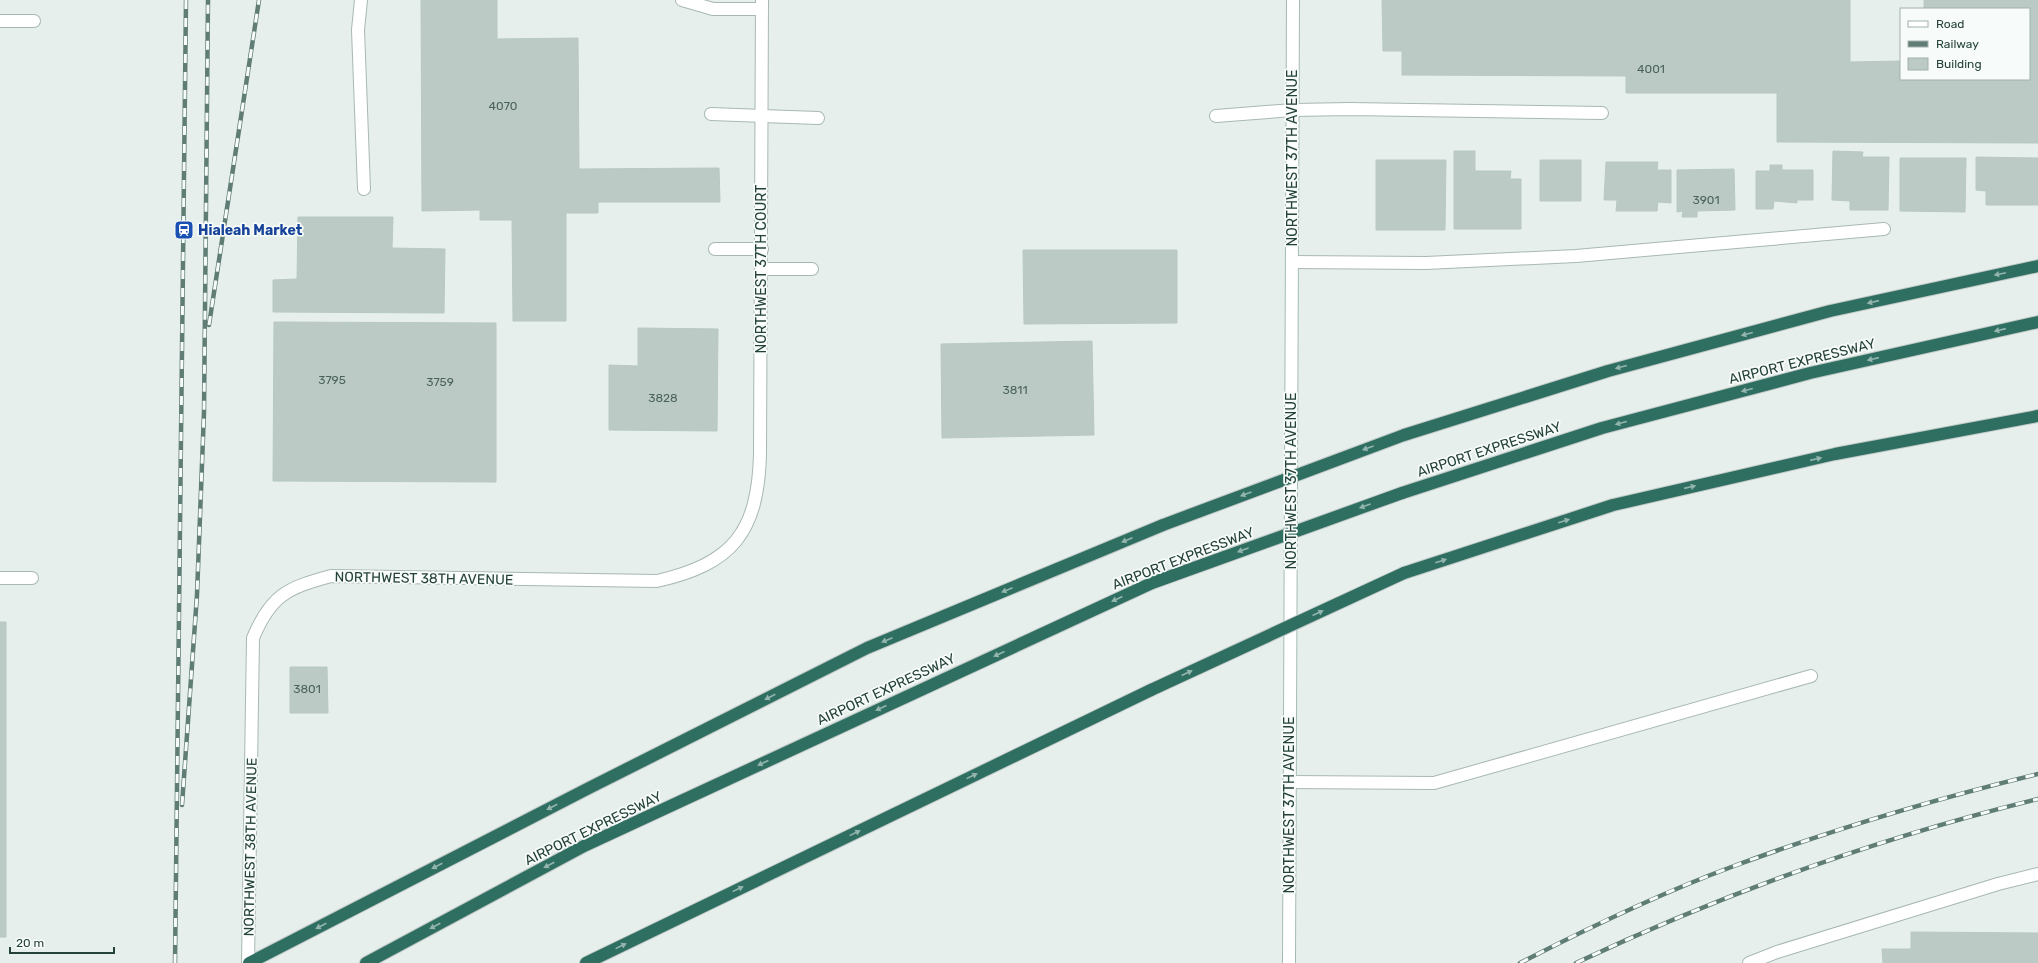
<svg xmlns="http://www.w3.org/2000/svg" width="2038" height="963" font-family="Rubik,sans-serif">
	<rect width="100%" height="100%" fill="#e6efeb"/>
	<path fill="#bbcac4" stroke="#b8c9c2" d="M421 0H497V39L578 38 579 169 719 168 720 202H598V213H566V321H513L512 220H480V210L422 211Z
		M1382 0H1850V62L1901 61V79H2029V9H1924V0H2038V143L1777 142V93H1626V76L1402 75V51H1383Z
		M1454 151H1475V171H1511L1510 179H1521V229H1454Z
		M1833 151 1863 152 1862 157H1889L1888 210H1850V201L1832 200Z
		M1976 157 2038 158V205H1986V191L1976 190Z
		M1900 158H1966L1965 212 1900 211Z
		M1376 160H1446L1445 230H1376Z
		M1540 160H1581V201H1540Z
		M1606 162H1658L1657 170H1671V203L1658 202 1657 211H1616L1617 200H1604Z
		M1770 165H1782V170H1813V200H1797V203L1774 201 1773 209H1756V171H1770Z
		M1734 169 1735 210 1697 211V217H1682L1683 211 1677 212V170Z
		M298 217H393L392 248 445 249 444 313 273 312V280L297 279Z
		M1023 250H1177V323L1024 324Z
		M274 322 496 323V482L273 481Z
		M638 328 718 329 717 431 609 430V365L638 366Z
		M1092 341 1094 435 942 438 941 344Z
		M0 622H6V937H0Z
		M290 667H327L328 713H290Z
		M1911 932 2038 933V963H1883L1882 949H1911Z"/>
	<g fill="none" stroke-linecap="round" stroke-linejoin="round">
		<defs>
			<path id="lane" d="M361 0 358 30 364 189
				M682 0 713 9H762
				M0 21H34
				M711 114 818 118
				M1216 116 1293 110 1350 109 1602 113
				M715 249H762
				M1292 262 1426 263 1576 256 1884 229
				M762 269H812
				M0 578H32
				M1289 782 1434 783 1811 676
				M1749 963 1777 952 1998 884 2038 874"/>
			<path id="street" d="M248 963 253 638C271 595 287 588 331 576L657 581C733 564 758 532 760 454L762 0"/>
			<path id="secondary" d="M1289 963 1293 0"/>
			<path id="highway" d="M1404 435 1608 371 1830 311 2038 266
				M1402 493 1602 428 1810 373 2038 322
				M1404 573 1613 505 1835 454 2038 416
				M249 963 587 789 867 648 1163 525
				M366 963 584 846 1152 583
				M586 963 1151 690"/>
		</defs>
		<use href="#lane" stroke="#a8b8b2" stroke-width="14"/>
		<use href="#street" stroke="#a8b8b2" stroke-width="14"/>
		<use href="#secondary" stroke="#a4bbb3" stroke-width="14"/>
		<use href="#highway" stroke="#c2cac8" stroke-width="14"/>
		<use href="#lane" stroke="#fff" stroke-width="12"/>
		<use href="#street" stroke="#fff" stroke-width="12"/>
		<use href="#secondary" stroke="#fff" stroke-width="12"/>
		<use href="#highway" stroke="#2f6f62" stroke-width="12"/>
		<defs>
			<path id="rail" d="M209 325 259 0
				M182 805 197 595 204 412 208 0
				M175 963 186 0
				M1520 963C1590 927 1661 893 1734 866 1834 829 1935 799 2038 774
				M1576 963C1725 893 1878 838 2038 799"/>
		</defs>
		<use href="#rail" stroke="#5f7d75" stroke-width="4.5"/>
		<use href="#rail" stroke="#f7fbf9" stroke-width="3" stroke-dasharray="9" stroke-linecap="butt"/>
		<defs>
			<path id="highway-bridge" d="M1163 525 1404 435
				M1152 583 1402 493
				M1151 690 1404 573"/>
		</defs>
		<use href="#highway-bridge" stroke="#c2cac8" stroke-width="14" stroke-linecap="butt"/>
		<use href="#highway-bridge" stroke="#2f6f62" stroke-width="12"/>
	</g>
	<defs><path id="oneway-solid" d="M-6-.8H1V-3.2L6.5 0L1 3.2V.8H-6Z"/></defs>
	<g fill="#93b5ae">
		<use href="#oneway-solid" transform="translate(2000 274) rotate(168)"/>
		<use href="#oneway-solid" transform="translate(1873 302) rotate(167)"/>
		<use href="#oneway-solid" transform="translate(2000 330) rotate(167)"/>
		<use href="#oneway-solid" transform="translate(1747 334) rotate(165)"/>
		<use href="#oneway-solid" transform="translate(1873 359) rotate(167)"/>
		<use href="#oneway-solid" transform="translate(1621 367) rotate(165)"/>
		<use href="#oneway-solid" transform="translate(1747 390) rotate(165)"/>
		<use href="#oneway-solid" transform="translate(1621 423) rotate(165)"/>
		<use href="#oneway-solid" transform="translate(1368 448) rotate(160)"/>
		<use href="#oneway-solid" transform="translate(1816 459) rotate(-13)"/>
		<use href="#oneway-solid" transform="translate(1690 487) rotate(-13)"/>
		<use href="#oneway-solid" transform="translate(1246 494) rotate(160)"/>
		<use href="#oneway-solid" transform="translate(1365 506) rotate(160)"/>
		<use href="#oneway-solid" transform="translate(1564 521) rotate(-18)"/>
		<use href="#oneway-solid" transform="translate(1127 540) rotate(157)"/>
		<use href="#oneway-solid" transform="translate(1243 550) rotate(160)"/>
		<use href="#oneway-solid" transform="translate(1441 561) rotate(-18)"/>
		<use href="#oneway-solid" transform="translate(1007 590) rotate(157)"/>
		<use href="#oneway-solid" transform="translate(1117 599) rotate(155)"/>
		<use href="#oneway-solid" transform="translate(1318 613) rotate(-25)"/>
		<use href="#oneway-solid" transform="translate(887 640) rotate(157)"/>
		<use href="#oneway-solid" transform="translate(999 654) rotate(155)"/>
		<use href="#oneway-solid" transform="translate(1187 673) rotate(-25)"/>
		<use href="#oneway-solid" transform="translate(770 697) rotate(153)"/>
		<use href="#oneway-solid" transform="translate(881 708) rotate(155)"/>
		<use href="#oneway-solid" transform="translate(763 763) rotate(155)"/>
		<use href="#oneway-solid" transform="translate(972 776) rotate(-26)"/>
		<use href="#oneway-solid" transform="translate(552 807) rotate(153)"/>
		<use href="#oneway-solid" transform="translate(855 833) rotate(-26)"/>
		<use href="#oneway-solid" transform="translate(549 865) rotate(152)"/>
		<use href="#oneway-solid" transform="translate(437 866) rotate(153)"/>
		<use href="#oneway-solid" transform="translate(738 889) rotate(-26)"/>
		<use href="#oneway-solid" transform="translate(321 926) rotate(153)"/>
		<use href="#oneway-solid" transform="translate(435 926) rotate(152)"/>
		<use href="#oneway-solid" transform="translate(621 946) rotate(-26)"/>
	</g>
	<defs>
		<symbol id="station-square" viewBox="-11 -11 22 22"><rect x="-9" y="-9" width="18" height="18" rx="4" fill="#1a4fb4" stroke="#f7fbf9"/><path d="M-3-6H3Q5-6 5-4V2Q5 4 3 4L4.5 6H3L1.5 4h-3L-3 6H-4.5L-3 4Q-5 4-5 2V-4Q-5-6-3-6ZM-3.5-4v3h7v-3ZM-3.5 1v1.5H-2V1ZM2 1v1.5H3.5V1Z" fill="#fff"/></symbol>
	</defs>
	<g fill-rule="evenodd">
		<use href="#station-square" x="173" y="219" width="22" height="22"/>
	</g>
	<g text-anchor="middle" stroke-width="3.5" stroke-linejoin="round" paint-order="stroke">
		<g font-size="12" fill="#4a645c">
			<text x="1651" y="73">4001</text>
			<text x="503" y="110">4070</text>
			<text x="1706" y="204">3901</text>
			<text x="332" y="384">3795</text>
			<text x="440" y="386">3759</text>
			<text x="1015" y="394">3811</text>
			<text x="663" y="402">3828</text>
			<text x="307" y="693">3801</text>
		</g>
		<g font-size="14" fill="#24423a" stroke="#f7fbf9">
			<text transform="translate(1292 158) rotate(-90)" y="5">NORTHWEST 37TH AVENUE</text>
			<text transform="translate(761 269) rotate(-90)" y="5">NORTHWEST 37TH COURT</text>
			<text transform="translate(1802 361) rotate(-14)" y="5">AIRPORT EXPRESSWAY</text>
			<text transform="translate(1489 449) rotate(-18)" y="5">AIRPORT EXPRESSWAY</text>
			<text transform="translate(1291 481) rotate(-90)" y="5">NORTHWEST 37TH AVENUE</text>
			<text transform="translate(1183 558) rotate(-21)" y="5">AIRPORT EXPRESSWAY</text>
			<text transform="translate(424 578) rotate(1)" y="5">NORTHWEST 38TH AVENUE</text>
			<text transform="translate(886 689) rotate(-25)" y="5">AIRPORT EXPRESSWAY</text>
			<text transform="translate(1289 805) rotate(-90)" y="5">NORTHWEST 37TH AVENUE</text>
			<text transform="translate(593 828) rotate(-26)" y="5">AIRPORT EXPRESSWAY</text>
			<text transform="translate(250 847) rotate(-89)" y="5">NORTHWEST 38TH AVENUE</text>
		</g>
		<g font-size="14" font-weight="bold" fill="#164399" stroke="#f7fbf9" text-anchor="start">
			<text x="198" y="235">Hialeah Market</text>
		</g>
	</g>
	<rect x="1900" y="8" width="130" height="72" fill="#f7fbf9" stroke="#a3b1ad"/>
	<rect x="1908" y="21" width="20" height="6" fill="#ffffff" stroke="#a3b1ad"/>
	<text x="1936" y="28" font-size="12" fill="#24423a">Road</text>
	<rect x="1908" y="41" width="20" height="6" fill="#5f7d75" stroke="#a3b1ad"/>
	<text x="1936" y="48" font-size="12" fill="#24423a">Railway</text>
	<rect x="1908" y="58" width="20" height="12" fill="#bbcac4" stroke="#a3b1ad"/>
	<text x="1936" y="68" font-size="12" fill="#24423a">Building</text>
	<path d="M10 947v6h104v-6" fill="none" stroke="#24423a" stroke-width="2"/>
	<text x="16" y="947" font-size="12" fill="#24423a" stroke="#f7fbf9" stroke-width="3" paint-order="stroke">20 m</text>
</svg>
